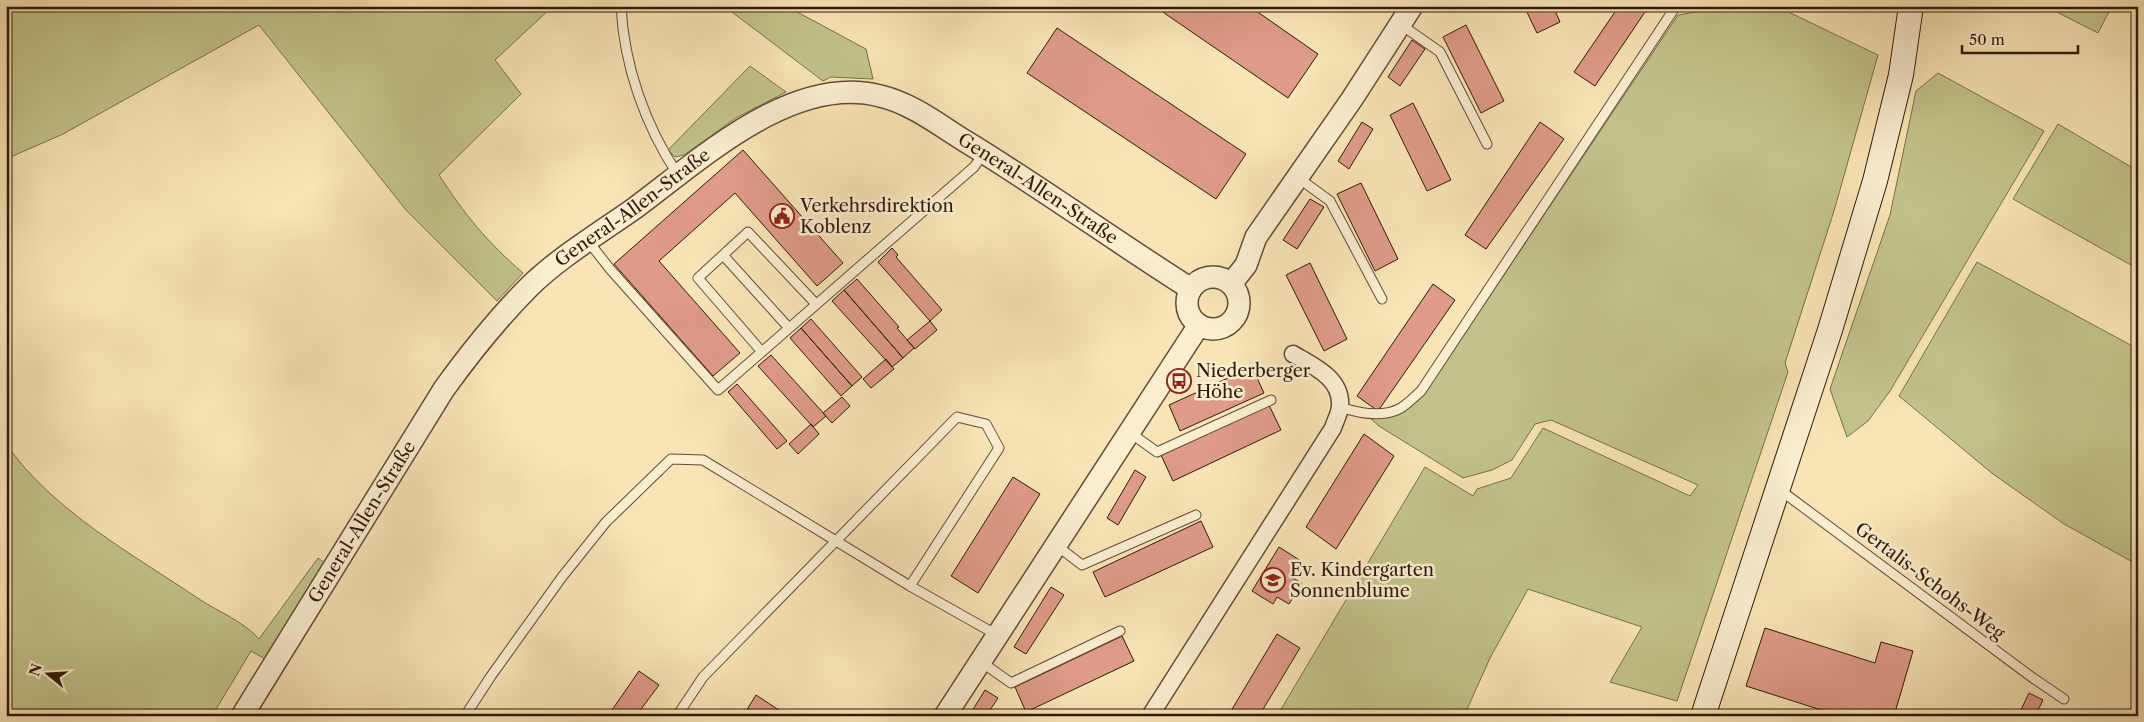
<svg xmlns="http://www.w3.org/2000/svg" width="2144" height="722" font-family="'Libre Caslon Text',serif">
	<rect width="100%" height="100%" fill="#f8e4b6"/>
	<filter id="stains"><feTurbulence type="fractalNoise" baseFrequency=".004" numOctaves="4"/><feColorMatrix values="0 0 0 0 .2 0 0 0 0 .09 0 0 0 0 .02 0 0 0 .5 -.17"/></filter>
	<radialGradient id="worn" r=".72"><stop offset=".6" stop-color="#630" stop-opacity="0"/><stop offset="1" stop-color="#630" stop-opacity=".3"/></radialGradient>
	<path fill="#c2c38b" stroke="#7a6e4a" d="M6 6H553L495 60 521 94 439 175C465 215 487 242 523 273L497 301 406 210 259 25 63 134 6 159Z
		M724 6H786L866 49 873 79 831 77 823 81Z
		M1732 6H1776L1878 55 1834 211 1785 363 1788 372 1677 701 1610 682 1642 627 1528 589 1490 658 1464 716H1277L1425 467 1473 496 1477 489 1511 478 1543 428 1690 496 1698 485 1551 420 1535 424 1512 460 1492 470 1463 478 1379 426 1371 419 1393 415 1424 394 1678 15Z
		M2045 6H2112L2098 33Z
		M750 66 786 92 736 118 684 155 675 157 668 150Z
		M1938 73 2044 131 1890 391 1868 421 1847 437 1830 389 1890 215 1916 91Z
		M2058 124 2138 171V269L2013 199Z
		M1977 262 2138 349V565L2064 524 1993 474 1899 396Z
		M6 444C54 512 131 553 199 599 219 612 243 621 259 639L318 558 325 563 265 659 251 651 212 716H6Z"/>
	<path fill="#de9b88" stroke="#311a09" d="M1154 6H1249L1318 54 1288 98Z
		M1524 6H1553L1560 22 1537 33Z
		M1619 6H1649L1595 86 1574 72Z
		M1466 25 1504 101 1481 113 1443 37Z
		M1057 28 1246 154 1216 199 1027 73Z
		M1412 40 1425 49 1400 86 1388 77Z
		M1413 103 1451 180 1427 191 1390 115Z
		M1362 122 1373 129 1349 169 1338 161Z
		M1540 122 1564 139 1486 249 1465 235Z
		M743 150 843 263 817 286 735 193 659 261 740 353 713 376 614 264Z
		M1361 183 1398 259 1375 271 1337 194Z
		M1310 199 1324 207 1297 249 1283 240Z
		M892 248 898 255 896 257 942 310 930 321 878 262Z
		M1310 263 1347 339 1324 351 1286 275Z
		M857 279 899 327 897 328 914 348 903 358 844 290Z
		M1433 284 1455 300 1378 411 1357 396Z
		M844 290 903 358 892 367 832 301Z
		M811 319 862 377 852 386 801 328Z
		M930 321 937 330 915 349 907 340Z
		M801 328 852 386 841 396 790 338Z
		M771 355 826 416 813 427 758 366Z
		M886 359 894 369 871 388 863 379Z
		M1252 367 1264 393 1180 431 1169 405Z
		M737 384 787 441 777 449 728 392Z
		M842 397 850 406 832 423 823 413Z
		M1269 405 1281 430 1173 481 1161 455Z
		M811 424 819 434 798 454 789 444Z
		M1364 434 1394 456 1336 549 1306 527Z
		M1135 470 1146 477 1118 525 1107 518Z
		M1013 477 1040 494 978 593 951 576Z
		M1201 521 1213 547 1105 597 1093 572Z
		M1279 547 1301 561 1291 577 1302 583 1289 604 1277 597 1273 604 1252 591Z
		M1051 587 1064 595 1026 654 1014 647Z
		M1765 628 1875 663 1881 642 1913 651 1894 716H1840L1746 686Z
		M1277 634 1300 648 1259 716H1228Z
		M1122 636 1134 661 1026 712 1015 687Z
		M639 671 659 685 636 716H620L612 710Z
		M985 690 998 698 986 716H969Z
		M2029 693 2043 700 2035 716H2018Z
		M756 695 788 716H743Z"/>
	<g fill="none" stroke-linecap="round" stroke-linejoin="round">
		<defs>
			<path id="service" d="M621 6C624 66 645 125 678 175
				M1400 24 1440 52 1487 144
				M1297 177 1330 201 1382 299
				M588 241 610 269 718 390 974 167 984 153
				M723 255 789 328
				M762 352 698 278 748 232 816 304
				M1340 407C1358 413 1381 418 1399 409 1407 405 1414 397 1421 391L1676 6
				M1129 432 1157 452 1271 400
				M1780 490 2033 678 2064 699
				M1056 545 1082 565 1196 515
				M980 661 1011 683 1120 631
				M465 716 491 676 562 577 606 522 671 459 703 460 910 586 997 635
				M677 716 703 677 957 417 986 424 999 448 910 586"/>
			<path id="minor" d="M1150 716 1333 428C1335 421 1340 413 1340 406 1342 378 1313 366 1293 354"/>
			<g id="tertiary">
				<circle cx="1213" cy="303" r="26"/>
				<path d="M1231 284 1246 265 1256 237 1352 99 1412 6"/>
				<path id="s1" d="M242 716 444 389C470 353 497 319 529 287 557 259 601 232 635 208 700 160 793 73 880 96 911 103 939 125 965 141 1042 188 1115 241 1191 289"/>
				<path d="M945 716 1199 325"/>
			</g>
			<path id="secondary" d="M1703 716 1830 330 1875 181 1901 75 1911 6"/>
		</defs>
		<use href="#service" stroke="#634c34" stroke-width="11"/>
		<use href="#minor" stroke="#634c34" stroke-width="19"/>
		<use href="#tertiary" stroke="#634c34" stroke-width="24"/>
		<use href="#secondary" stroke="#311a09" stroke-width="26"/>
		<use href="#service" stroke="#faedd0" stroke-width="9"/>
		<use href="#minor" stroke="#faedd0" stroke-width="16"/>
		<use href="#tertiary" stroke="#faedd0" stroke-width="21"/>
		<use href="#secondary" stroke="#faedd0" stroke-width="24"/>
	</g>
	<defs>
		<symbol id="civic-ring" viewBox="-11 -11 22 22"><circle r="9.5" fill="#faedd0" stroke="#8f2418" stroke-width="1.5"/><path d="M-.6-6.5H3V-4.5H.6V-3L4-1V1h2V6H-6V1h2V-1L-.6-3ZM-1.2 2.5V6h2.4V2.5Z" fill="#8f2418"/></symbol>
		<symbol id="bus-ring" viewBox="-11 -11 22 22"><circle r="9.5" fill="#faedd0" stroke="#8f2418" stroke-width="1.5"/><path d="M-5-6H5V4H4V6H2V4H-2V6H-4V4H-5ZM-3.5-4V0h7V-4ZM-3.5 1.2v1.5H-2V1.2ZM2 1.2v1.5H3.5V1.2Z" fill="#8f2418"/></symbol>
		<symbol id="school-ring" viewBox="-11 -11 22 22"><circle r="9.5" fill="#faedd0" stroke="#8f2418" stroke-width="1.5"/><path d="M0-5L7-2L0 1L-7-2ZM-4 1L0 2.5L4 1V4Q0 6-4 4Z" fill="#8f2418"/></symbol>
	</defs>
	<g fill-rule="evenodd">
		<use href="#civic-ring" x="768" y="202" width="28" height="28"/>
		<use href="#bus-ring" x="1165" y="367" width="28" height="28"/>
		<use href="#school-ring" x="1259" y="566" width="28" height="28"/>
	</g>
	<g text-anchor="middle" stroke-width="5" stroke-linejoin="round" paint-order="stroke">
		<g font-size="18" fill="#311a09" stroke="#faedd0">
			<text dy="6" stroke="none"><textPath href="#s1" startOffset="1112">General-Allen-Straße</textPath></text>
			<text dy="6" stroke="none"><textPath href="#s1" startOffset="648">General-Allen-Straße</textPath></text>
			<text dy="6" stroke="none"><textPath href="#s1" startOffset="228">General-Allen-Straße</textPath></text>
			<text transform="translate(1930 581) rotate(37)" y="6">Gertalis-Schohs-Weg</text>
		</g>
		<g font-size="18" fill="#311a09" stroke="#faedd0" text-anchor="start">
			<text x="800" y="212">Verkehrsdirektion<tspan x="800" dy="21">Koblenz</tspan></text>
			<text x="1196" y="377">Niederberger<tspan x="1196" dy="21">Höhe</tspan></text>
			<text x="1290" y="576">Ev. Kindergarten<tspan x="1290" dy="21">Sonnenblume</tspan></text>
		</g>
	</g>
	<rect width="2144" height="722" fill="none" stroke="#f8e4b6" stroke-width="25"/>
	<rect x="8" y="8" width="2129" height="707" fill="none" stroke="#311a09" stroke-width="2.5"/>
	<rect x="12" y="12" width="2119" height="697" fill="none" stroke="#311a09"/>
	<g transform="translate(48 674) rotate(288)" stroke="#faedd0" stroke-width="4" paint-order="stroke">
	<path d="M0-4L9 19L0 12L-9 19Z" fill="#311a09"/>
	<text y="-8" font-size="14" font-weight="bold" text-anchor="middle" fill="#311a09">N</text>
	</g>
	<path d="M1962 45v8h116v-8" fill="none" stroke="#311a09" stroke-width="2.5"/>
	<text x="1969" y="45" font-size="15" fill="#311a09" stroke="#faedd0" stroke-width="4" paint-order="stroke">50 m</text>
	<rect width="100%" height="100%" filter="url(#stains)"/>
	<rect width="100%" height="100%" fill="url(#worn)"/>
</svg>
